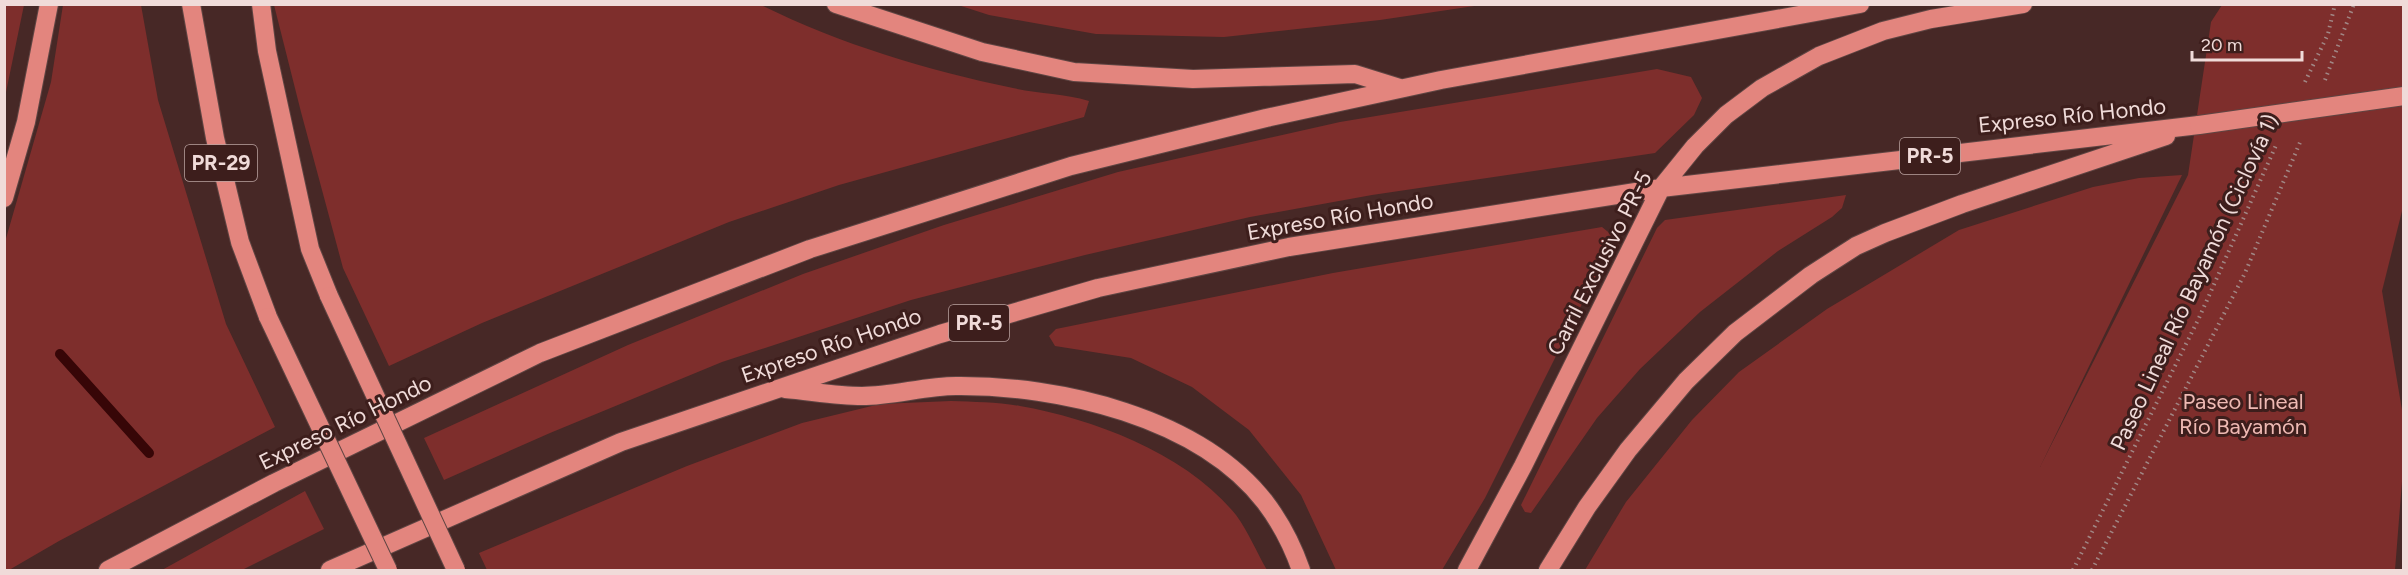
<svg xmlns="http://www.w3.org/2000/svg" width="2408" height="575" font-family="Figtree,sans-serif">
	<rect width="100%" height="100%" fill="#472826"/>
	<path fill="#7e2e2c" d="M5 4 24 5 5 97 4 5Z
		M63 5H141L158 100 226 324 275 427 59 541 9 570H5V242L51 82Z
		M274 5H761C840 44 926 70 1013 88 1038 94 1064 93 1089 101L1084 117 839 185 729 222 482 323 389 366 343 268 301 112Z
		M958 5V4L1481 5 1380 20 1224 37 1096 34 989 15Z
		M2222 5H2403V207L2382 291 2403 416V469L2395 570H1585L1626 502 1692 420 1739 372 1827 309 1959 230 2093 187 2139 178 2182 175 2040 467 2188 175 2211 22Z
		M1657 69 1691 77 1702 98 1694 115 1655 153 1372 195 1250 217 1085 255 911 300 722 362 550 433 444 480 424 438 628 345 803 274 944 225 1118 172 1340 122Z
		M1846 195 1842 208 1832 217 1778 251 1700 312 1640 369 1597 418 1531 513 1525 512 1521 505 1657 228 1665 220Z
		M1602 227 1613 236 1609 250 1485 498 1442 570H1336L1301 495 1249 430 1192 387 1131 358 1055 346 1049 336 1056 329 1333 273Z
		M951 401C974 402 998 402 1020 406 1094 419 1187 454 1236 515 1248 531 1257 553 1267 570H487L479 553 687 466 802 423 880 404Z
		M305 491 324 529 242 570H162Z"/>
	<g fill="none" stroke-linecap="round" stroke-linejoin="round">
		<path stroke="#370607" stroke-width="10" d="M60 354 149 453"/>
		<defs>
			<path id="highway" d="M191 4 215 138 240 242 268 317
				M261 4 267 51 310 249 329 296
				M836 4 982 52 1074 72 1193 79 1355 74 1400 88
				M4 198 26 122 49 4
				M785 389C810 391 836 396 862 396 893 396 925 386 956 386 1059 385 1199 417 1265 502 1281 523 1293 547 1301 570
				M108 570 274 483 540 353 810 249 1071 166 1266 118 1441 80 1860 4
				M330 570 621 442 940 334 1098 288 1289 247 1661 188 2199 125
				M1467 570 1523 466 1661 188 1695 146 1726 115 1762 88 1819 56 1883 31 1931 19 2023 4
				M1548 570 1587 507 1628 450 1686 381 1735 333 1811 275 1856 246 1885 233 1962 204 2166 136"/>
		</defs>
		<use href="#highway" stroke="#5f4543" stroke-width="20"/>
		<path stroke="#a18785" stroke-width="4" stroke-dasharray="1.5 4.5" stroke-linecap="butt" d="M2325 80 2354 4
			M2305 82 2328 34 2335 4
			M2073 570 2199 318 2277 143
			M2092 570 2245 273 2301 140"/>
		<use href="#highway" stroke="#e3857e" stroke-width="18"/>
		<defs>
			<path id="highway-bridge" d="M2199 125 2404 96
				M329 296 456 570
				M268 317 388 570"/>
		</defs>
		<use href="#highway-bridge" stroke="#5f4543" stroke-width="20" stroke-linecap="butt"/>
		<use href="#highway-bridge" stroke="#e3857e" stroke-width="18"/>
	</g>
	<g text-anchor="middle" stroke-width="6" stroke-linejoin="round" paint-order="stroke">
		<g fill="#3d1e1c" stroke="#baa2a0" stroke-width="1.5">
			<rect x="1900" y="138" width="60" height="36" rx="4.5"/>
			<rect x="185" y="145" width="72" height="36" rx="4.5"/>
			<rect x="949" y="305" width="60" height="36" rx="4.5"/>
		</g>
		<g font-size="21" font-weight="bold" fill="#f0dbd9">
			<text x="1930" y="163">PR-5</text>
			<text x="221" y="170">PR-29</text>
			<text x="979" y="330">PR-5</text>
		</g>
		<g font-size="22" fill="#f0dbd9" stroke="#3d1e1c">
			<text transform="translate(2072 115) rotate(-6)" y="8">Expreso Río Hondo</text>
			<text transform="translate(1340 216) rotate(-10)" y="8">Expreso Río Hondo</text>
			<text transform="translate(1599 263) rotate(-63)" y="8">Carril Exclusivo PR-5</text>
			<text transform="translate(2194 282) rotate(-65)" y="8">Paseo Lineal Río Bayamón (Ciclovía 1)</text>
			<text transform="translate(831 345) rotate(-19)" y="8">Expreso Río Hondo</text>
			<text transform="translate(345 422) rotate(-26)" y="8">Expreso Río Hondo</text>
		</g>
		<g font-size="22" fill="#eeb9b3" stroke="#3d1e1c">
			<text x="2243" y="409">Paseo Lineal<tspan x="2243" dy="25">Río Bayamón</tspan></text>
		</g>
	</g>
	<rect width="2408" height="575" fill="none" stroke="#f0dbd9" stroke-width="12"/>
	<path d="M2192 51v9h110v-9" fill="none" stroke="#f0dbd9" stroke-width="3"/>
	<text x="2201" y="51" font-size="18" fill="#f0dbd9" stroke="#3d1e1c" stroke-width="4.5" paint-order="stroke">20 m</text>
</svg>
